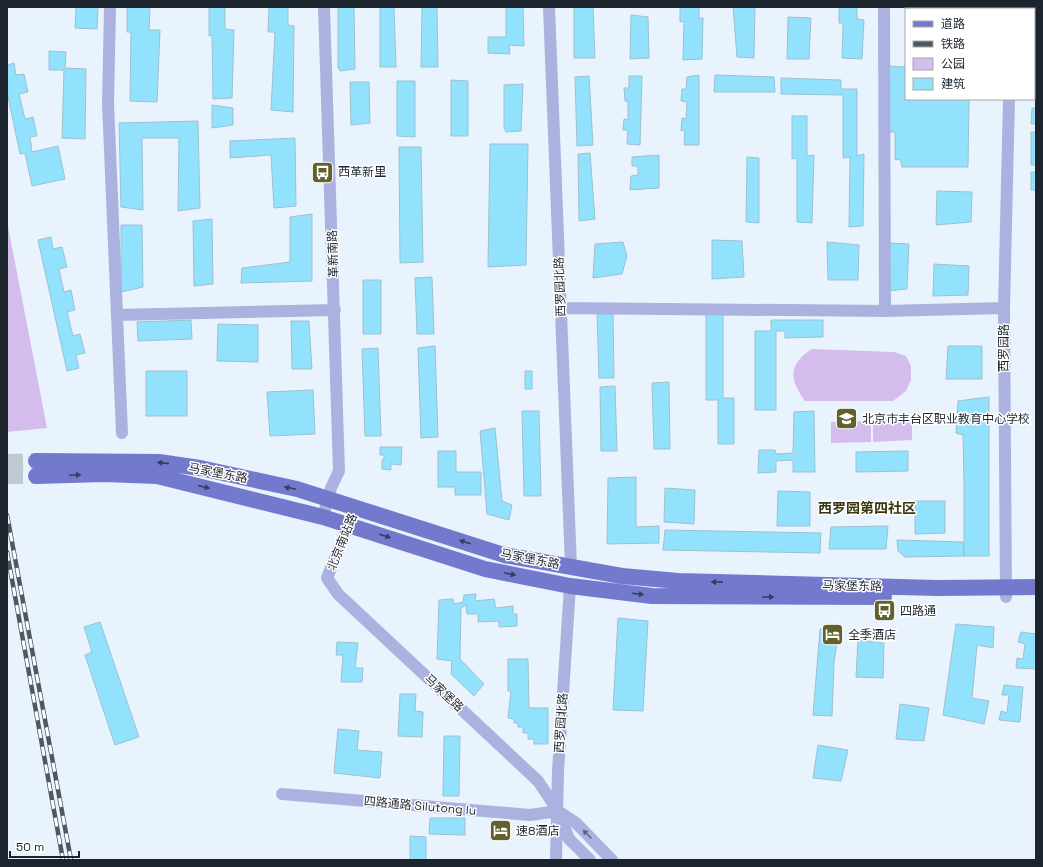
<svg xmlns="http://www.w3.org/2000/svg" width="1043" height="867" font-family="'Space Grotesk','Noto Sans SC',sans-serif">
	<rect width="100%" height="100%" fill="#e9f3fe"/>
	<path fill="#d4bcec" d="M7 221 47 428 7 432Z
		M812 349 894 352 906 356 911 366V380L906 391 893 401H805C789 379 788 364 812 349Z
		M912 419V440L873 442V420Z
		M871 421V442L831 443V422Z"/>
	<path fill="#93e2fd" stroke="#9cc1cf" d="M76 7H98L97 29 75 28Z
		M127 7H150L149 30H160L157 102 130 101 131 32H127Z
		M209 7H225V29L234 30 232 98 213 99 212 35 209 36Z
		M269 7H288V25L294 26 293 112 271 110 275 32H268Z
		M338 7H354L355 69 340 71 338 67Z
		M380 7H394L396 67H380Z
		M422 7H437L438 67H421Z
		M506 7H523L524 46 509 45 510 54 488 53V37H506Z
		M574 7H593L595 58H574Z
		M680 7H699V18H703L702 59 683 60 684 21 680 22Z
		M733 7H755L754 58 737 57Z
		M839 7H857V19L864 20 862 59 842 58 843 23H839Z
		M631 15 648 17 649 58 630 59Z
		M788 17 811 18 809 59H787Z
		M1036 29V64L1034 63V30Z
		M49 51 66 52 65 68 86 69 85 139 62 138 64 70H49Z
		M14 63 16 75 24 74 28 92 19 94 25 119 33 117 37 136 30 137 32 152 58 146 65 179 32 186 25 153 20 154 7 92V65Z
		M888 66 906 67V99H969L968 167H902L900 159 895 160V132H887Z
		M699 75V145H684L685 130 681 131 682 118 686 119 687 102 681 101 682 89H686L687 77Z
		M715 75 774 77 775 92H714Z
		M589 76 593 145 577 146 575 77Z
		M629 76H642L640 145 627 144 628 130H623L624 119 628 120V101H625L624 88H629Z
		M781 78 841 80V89H857V156L864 154 863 226 849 227 850 157 843 158V95L781 94Z
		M451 80 468 81V136H451Z
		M397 81H415V137L397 136Z
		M350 82H369L370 123 351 125Z
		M523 84 521 131 506 132 504 127V85Z
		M212 105 233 108V125L212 128Z
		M1032 108H1036V124H1031Z
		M792 116H807V156L814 155 812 223 797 222V158L792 159Z
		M198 121 200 208 178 211 179 138H142L143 210 121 207 119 123Z
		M1031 132H1036V165H1031Z
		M295 138 296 206 274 208 271 155 230 158V141Z
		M490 144H528L526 265 488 267Z
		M399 147H421L423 262 400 263Z
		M590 153 595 219 579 221 578 154Z
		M659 155V188L630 190 631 176 638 175V166H632V157Z
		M747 157 759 158V223L746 222Z
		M1031 172H1036V190H1031Z
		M937 191 972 192 971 222 936 225Z
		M312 214V281L241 283 242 268 290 262V217Z
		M212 219 213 284 194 286 193 221Z
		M121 225H142L143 287 121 292Z
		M51 237 53 249 62 247 67 267 59 269 64 292 71 290 75 310 67 312 73 336 80 334 85 353 76 355 79 368 67 371 38 240Z
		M712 240 742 241 744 277 712 279Z
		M623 242 627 256 622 274 593 278 595 244Z
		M827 242 859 245 858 280H828Z
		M888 243 909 244 907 289 887 291Z
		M934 264 969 266 968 295 933 296Z
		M432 277 434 334H417L415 278Z
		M363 280H381V334H363Z
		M597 313H613L614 378H599Z
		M706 313H723V398H734V444H718V400H706Z
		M191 320 192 339 138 341 137 322Z
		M771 320H823V337L785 338V331H776V410H755V331H771Z
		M291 321H309L312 369H292Z
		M218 324 258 325V362L217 361Z
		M435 346 438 437 421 438 418 348Z
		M948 346H982V379H946Z
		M378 348 381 436H365L362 349Z
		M146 371H187V416H146Z
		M525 371H532V389H525Z
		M669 382 670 449H654L652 383Z
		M615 386 617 451H601L600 387Z
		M313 390 315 434 270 436 267 392Z
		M989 397V556H964V483L963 435 956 433 958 401Z
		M522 411H539L541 496H524Z
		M814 411 815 472H793V460L776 461V472L758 473 759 450H775L776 454 793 453 794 412Z
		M495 428 502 501 512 505 509 520 487 514 480 431Z
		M380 447H402L401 465 391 464V470L382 469V460L384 459V455H380Z
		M438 451H456V472H481V495H455V487H438Z
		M908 451V471L856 472V452Z
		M636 477V527L659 526V543L607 544 608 478Z
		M665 488 695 490 694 524 664 522Z
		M778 491 810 492V526H777Z
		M915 501H945V533L915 534Z
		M888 526 886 549H829L831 527Z
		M665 530 821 533 820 553 663 550Z
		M897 540 963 542 964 556 905 557 898 551Z
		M476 594 475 601 494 599 496 608 513 606V614H517V626L499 627V621L478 622V614H467L466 605 461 608 460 659 484 684 474 696 451 674 452 661 437 659 439 600 453 599 454 604 463 602 464 595Z
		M618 618 648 621 643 711 613 710Z
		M100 622 139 737 115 745 85 655 92 652 84 627Z
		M956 624 994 627 993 648 977 645 972 698 989 701 984 724 943 715Z
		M820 629 839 630 834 662 832 716 813 715Z
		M1021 632 1036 634V669L1016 668 1017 658 1023 659 1025 644 1018 642Z
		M858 640 884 643 883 678 856 677Z
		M337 642 358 643 355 668H363L362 682H341L343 655H336Z
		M508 659H528L529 708H548V744H534V739H528V733H523V727H518V723H514V719L508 718 511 691H508Z
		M1004 685 1023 687 1020 722 999 720 1001 711 1007 713 1009 695H1002Z
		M400 694H416L415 711 423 712 422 737 398 736Z
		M900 704 929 708 924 741 896 739Z
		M338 729 359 731 357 750 382 752 380 778 334 773Z
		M444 736H460L459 796H443Z
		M818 745 848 750 841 781 813 778Z
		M430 818H465V835L429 834Z
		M410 836 426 837V860H410Z"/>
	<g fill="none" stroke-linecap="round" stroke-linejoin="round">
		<path stroke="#c0cad4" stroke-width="16" stroke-dasharray="16 8" stroke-linecap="butt" d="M7 462 36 461
			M7 476H36"/>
		<path stroke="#acb2e0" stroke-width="12" d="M110 7 108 103 122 433
			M549 7 571 567
			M884 7 885 311
			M1010 9V7
			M1034 76H1036
			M561 308 885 311 1004 308
			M117 315 335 310
			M356 506 327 578 338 594 538 781 558 811 569 839 590 860
			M323 517 331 488 339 471 324 7
			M1006 597 1004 308 1009 99
			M282 794 530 815 558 811
			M558 811 576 823 612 860
			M556 860 558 771 570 586"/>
		<path stroke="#7379cc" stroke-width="16" d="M36 461 159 462 200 468 297 489 504 555 622 576 678 581 937 588 1036 587
			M36 476 104 474 157 476 323 517 485 569 570 586 652 596 884 597"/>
		<defs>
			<path id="rail" d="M7 515 71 860
				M7 552 63 860"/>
		</defs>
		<use href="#rail" stroke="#4f5861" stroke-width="4.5"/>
		<use href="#rail" stroke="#fff" stroke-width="3" stroke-dasharray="9" stroke-linecap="butt"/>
	</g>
	<defs><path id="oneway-solid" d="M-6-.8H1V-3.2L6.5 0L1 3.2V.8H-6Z"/></defs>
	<g fill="#363e5d">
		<use href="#oneway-solid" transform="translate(163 463) rotate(-174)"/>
		<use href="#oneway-solid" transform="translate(75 475) rotate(-2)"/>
		<use href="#oneway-solid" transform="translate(204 487) rotate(14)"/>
		<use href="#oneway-solid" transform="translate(290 488) rotate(-168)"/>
		<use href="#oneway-solid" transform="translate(385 536) rotate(18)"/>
		<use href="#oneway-solid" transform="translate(465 542) rotate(-162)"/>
		<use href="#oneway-solid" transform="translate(510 574) rotate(12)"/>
		<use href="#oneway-solid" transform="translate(717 582) rotate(-179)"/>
		<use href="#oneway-solid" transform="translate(638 594) rotate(7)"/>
		<use href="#oneway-solid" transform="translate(768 597)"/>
	</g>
	<use fill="#5d647e" href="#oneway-solid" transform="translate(587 834) rotate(-135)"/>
	<defs>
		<symbol id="bus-square" viewBox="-11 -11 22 22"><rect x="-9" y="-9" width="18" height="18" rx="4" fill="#62602d" stroke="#fff"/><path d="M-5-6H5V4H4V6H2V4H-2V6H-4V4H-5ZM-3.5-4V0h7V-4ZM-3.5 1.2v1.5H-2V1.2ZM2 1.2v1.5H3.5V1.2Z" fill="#fff"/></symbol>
		<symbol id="school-square" viewBox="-11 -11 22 22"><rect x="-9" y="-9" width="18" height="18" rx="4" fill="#62602d" stroke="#fff"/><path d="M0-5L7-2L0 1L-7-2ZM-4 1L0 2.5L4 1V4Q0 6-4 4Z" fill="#fff"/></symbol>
		<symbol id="hotel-square" viewBox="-11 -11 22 22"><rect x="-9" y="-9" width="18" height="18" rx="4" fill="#62602d" stroke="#fff"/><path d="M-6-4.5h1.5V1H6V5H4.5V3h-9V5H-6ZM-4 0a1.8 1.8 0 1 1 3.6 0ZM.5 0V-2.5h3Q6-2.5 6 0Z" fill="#fff"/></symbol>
	</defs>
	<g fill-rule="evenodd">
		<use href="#bus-square" x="310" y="160" width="25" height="25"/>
		<use href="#school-square" x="834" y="406" width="25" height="25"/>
		<use href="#bus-square" x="872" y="598" width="25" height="25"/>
		<use href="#hotel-square" x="820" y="622" width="25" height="25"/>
		<use href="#hotel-square" x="488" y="818" width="25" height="25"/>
	</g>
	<g text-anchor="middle" stroke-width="3" stroke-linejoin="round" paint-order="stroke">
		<g font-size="12" fill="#1c252e" stroke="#fff" text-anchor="start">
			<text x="338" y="176">西革新里</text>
			<text x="862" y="423">北京市丰台区职业教育中心学校</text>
			<text x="900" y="615">四路通</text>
			<text x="848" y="639">全季酒店</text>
			<text x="516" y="835">速8酒店</text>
		</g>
		<g font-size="12" fill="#1c252e" stroke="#fff">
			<text transform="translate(333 254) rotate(-92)" y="4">革新南路</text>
			<text transform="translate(560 287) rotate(-92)" y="4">西罗园北路</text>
			<text transform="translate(1004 348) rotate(-90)" y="4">西罗园路</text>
			<text transform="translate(218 473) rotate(11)" y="4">马家堡东路</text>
			<text transform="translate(342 542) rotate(-68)" y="4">北京南站路</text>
			<text transform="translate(530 559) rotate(11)" y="4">马家堡东路</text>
			<text transform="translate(852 586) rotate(1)" y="4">马家堡东路</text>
			<text transform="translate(444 693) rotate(43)" y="4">马家堡路</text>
			<text transform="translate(561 723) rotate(-86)" y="4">西罗园北路</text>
			<text transform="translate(420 806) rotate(5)" y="4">四路通路 Silutong lu</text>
		</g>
		<g font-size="14" font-weight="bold" fill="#39370d" stroke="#fff">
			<text x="867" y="513">西罗园第四社区</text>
		</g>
	</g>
	<rect width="1043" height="867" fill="none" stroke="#1c252e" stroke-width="16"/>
	<rect x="905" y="8" width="130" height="92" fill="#ffffff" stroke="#a4a8ab"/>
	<rect x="913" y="21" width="20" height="6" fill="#7379cc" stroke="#a4a8ab"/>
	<text x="941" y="28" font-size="12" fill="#1c252e">道路</text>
	<rect x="913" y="41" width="20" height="6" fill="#4f5861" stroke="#a4a8ab"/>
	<text x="941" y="48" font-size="12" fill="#1c252e">铁路</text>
	<rect x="913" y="58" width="20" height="12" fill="#d4bcec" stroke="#a4a8ab"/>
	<text x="941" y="68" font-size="12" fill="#1c252e">公园</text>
	<rect x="913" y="78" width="20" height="12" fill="#93e2fd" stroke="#a4a8ab"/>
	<text x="941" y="88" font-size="12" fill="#1c252e">建筑</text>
	<path d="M10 851v6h69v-6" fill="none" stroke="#1c252e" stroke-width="2"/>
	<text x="16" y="851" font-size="12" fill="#1c252e" stroke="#ffffff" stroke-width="3" paint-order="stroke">50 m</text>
</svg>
